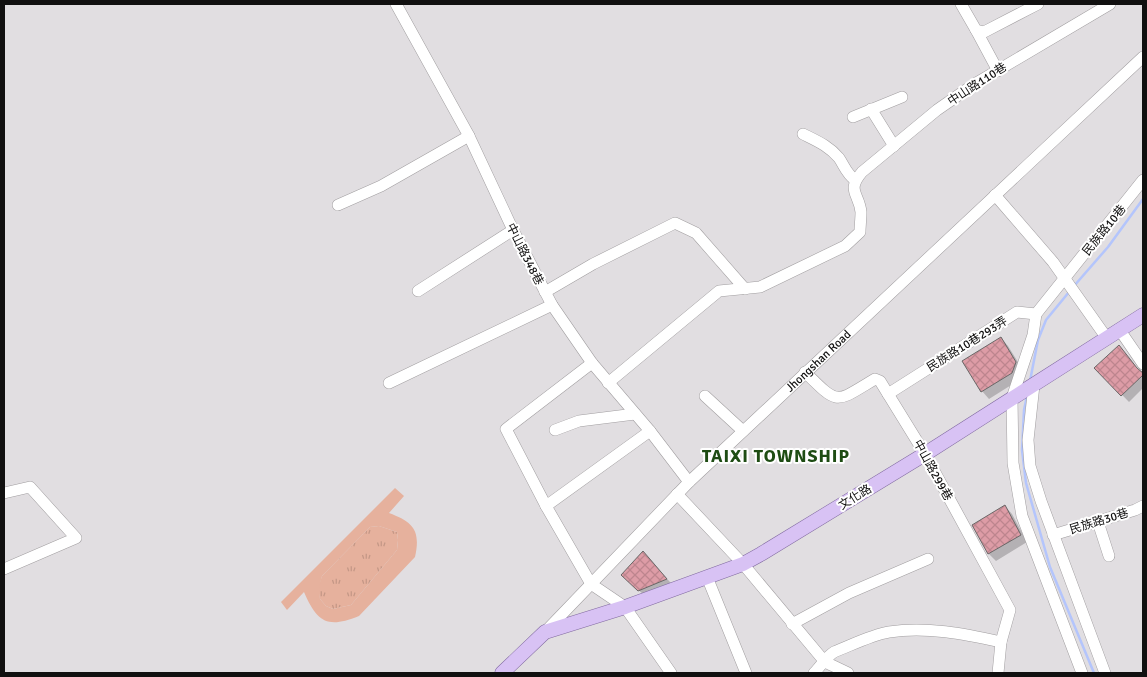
<svg xmlns="http://www.w3.org/2000/svg" width="1147" height="677" font-family="Signika,'Noto Sans TC',sans-serif">
	<defs>
		<pattern id="grass-tufts" width="24" height="20" patternUnits="userSpaceOnUse" patternTransform="scale(1.25)"><rect width="24" height="20" fill="#e6b19d"/><path d="M3 7l-1-3M5 7V3M7 7l1-3M15 17l-1-3M17 17v-4M19 17l1-3" fill="none" stroke="#c49786"/></pattern>
		<pattern id="building-cross-hatch" width="8" height="8" patternUnits="userSpaceOnUse" patternTransform="scale(1.25)"><rect width="8" height="8" fill="#dd9ca6"/><path d="M0 0l8 8M0 8l8-8" fill="none" stroke="#bd858e"/></pattern>
	</defs>
	<rect width="100%" height="100%" fill="#e1dee1"/>
	<path fill="url(#grass-tufts)" d="M379 526 397 532 398 540 397 550 351 605 333 609 326 606 320 599 318 588 322 576 370 527Z"/>
	<path fill="#e6b19d" fill-rule="evenodd" d="M395 488 404 496 389 513C413 522 421 530 415 557L359 616C327 629 317 622 304 592L287 610 281 602ZM379 526 397 532 398 540 397 550 351 605 333 609 326 606 320 599 319 588 322 576 370 527Z"/>
	<path fill="#0003" d="M1001 338 1008 346 1023 370 1019 380 989 399 982 391Z
		M1096 368 1140 372 1143 375V388L1129 402Z
		M1005 506 1012 514 1027 542 996 561 989 554 974 525Z
		M654 564 677 590 650 601 623 575Z"/>
	<g fill="none" stroke-linecap="round" stroke-linejoin="round">
		<path stroke="#b4c5fc" stroke-width="2.5" d="M1074 286 1108 247 1143 199
			M1030 381 1038 340 1046 320 1069 292
			M1027 396 1024 410 1022 450 1026 483 1050 567 1094 673"/>
	</g>
	<path fill="url(#building-cross-hatch)" stroke="#6a6767" d="M1001 337 1016 362 1012 373 981 392 962 361Z
		M1119 345 1137 368 1143 373V375L1121 396 1094 368Z
		M1005 505 1021 535 988 554 972 525Z
		M643 551 667 579 638 591 621 575Z"/>
	<g fill="none" stroke-linecap="round" stroke-linejoin="round">
		<defs>
			<g id="minor">
				<path d="M396 4 469 136 513 230 552 305 592 363 650 431 689 482"/>
				<path d="M961 4 976 30 984 32 1038 4"/>
				<path d="M976 30 998 71"/>
				<path d="M871 109 894 146"/>
				<path d="M853 117 902 97"/>
				<path d="M803 134C817 141 829 146 839 158 845 167 846 173 855 180"/>
				<path d="M995 195 1053 262 1106 337"/>
				<path d="M338 205 381 186 469 136"/>
				<path d="M418 291 513 230"/>
				<path d="M545 292 593 264 675 223 696 233 745 289"/>
				<path d="M1036 314 1033 335 1012 398 1013 463 1022 516 1082 673"/>
				<path d="M1119 329 1143 364"/>
				<path d="M592 363 506 429 546 506 591 584 625 607 671 673"/>
				<path d="M805 372C839 406 835 403 875 379L880 381 888 394 925 454 1010 610 1001 642 998 673"/>
				<path d="M389 383 552 305"/>
				<path d="M608 383 719 291 760 287 845 246 860 232C860 226 861 219 861 212 859 193 846 191 862 172L937 110 973 85 1110 4"/>
				<path d="M1034 385 1028 440 1030 466 1041 501 1105 673"/>
				<path d="M888 394 1017 312 1036 314 1143 180"/>
				<path d="M705 396 743 431"/>
				<path d="M555 430 579 421 635 414"/>
				<path d="M4 493 30 487 76 538 4 569"/>
				<path d="M677 494 743 564 825 662 848 673"/>
				<path d="M546 506 650 431"/>
				<path d="M1098 522 1109 556"/>
				<path d="M1053 535 1135 510 1143 506"/>
				<path d="M707 577 746 673"/>
				<path d="M792 624 849 593 928 559"/>
				<path id="s1" d="M545 632 689 482 1143 57"/>
				<path d="M814 673C821 666 826 657 834 652 852 645 871 635 889 632 926 626 965 634 1001 642"/>
			</g>
			<path id="major" d="M502 673 545 632 625 607 743 564 761 554 925 454 1143 315"/>
		</defs>
		<use href="#minor" stroke="#a19ea0" stroke-width="12"/>
		<use href="#major" stroke="#816aa0" stroke-width="15"/>
		<use href="#minor" stroke="#fff" stroke-width="11"/>
		<use href="#major" stroke="#d8c2f4" stroke-width="14"/>
	</g>
	<g text-anchor="middle" stroke-width="4" stroke-linejoin="round" paint-order="stroke">
		<g font-size="12" fill="#111010" stroke="#fff">
			<text transform="translate(977 84) rotate(-33)" y="4">中山路110巷</text>
			<text transform="translate(1104 230) rotate(-51)" y="4">民族路10巷</text>
			<text transform="translate(525 254) rotate(63)" y="4">中山路348巷</text>
			<text transform="translate(967 344) rotate(-32)" y="4">民族路10巷293弄</text>
			<text dy="4" stroke="none"><textPath href="#s1" startOffset="385">Jhongshan Road</textPath></text>
			<text transform="translate(933 470) rotate(61)" y="4">中山路299巷</text>
			<text transform="translate(855 497) rotate(-32)" y="4">文化路</text>
			<text transform="translate(1099 521) rotate(-17)" y="4">民族路30巷</text>
		</g>
		<g font-size="18" font-weight="bold" letter-spacing="1" fill="#1e4c13" stroke="#fff">
			<text x="776" y="462">TAIXI TOWNSHIP</text>
		</g>
	</g>
	<rect width="1147" height="677" fill="none" stroke="#111010" stroke-width="10"/>
</svg>
